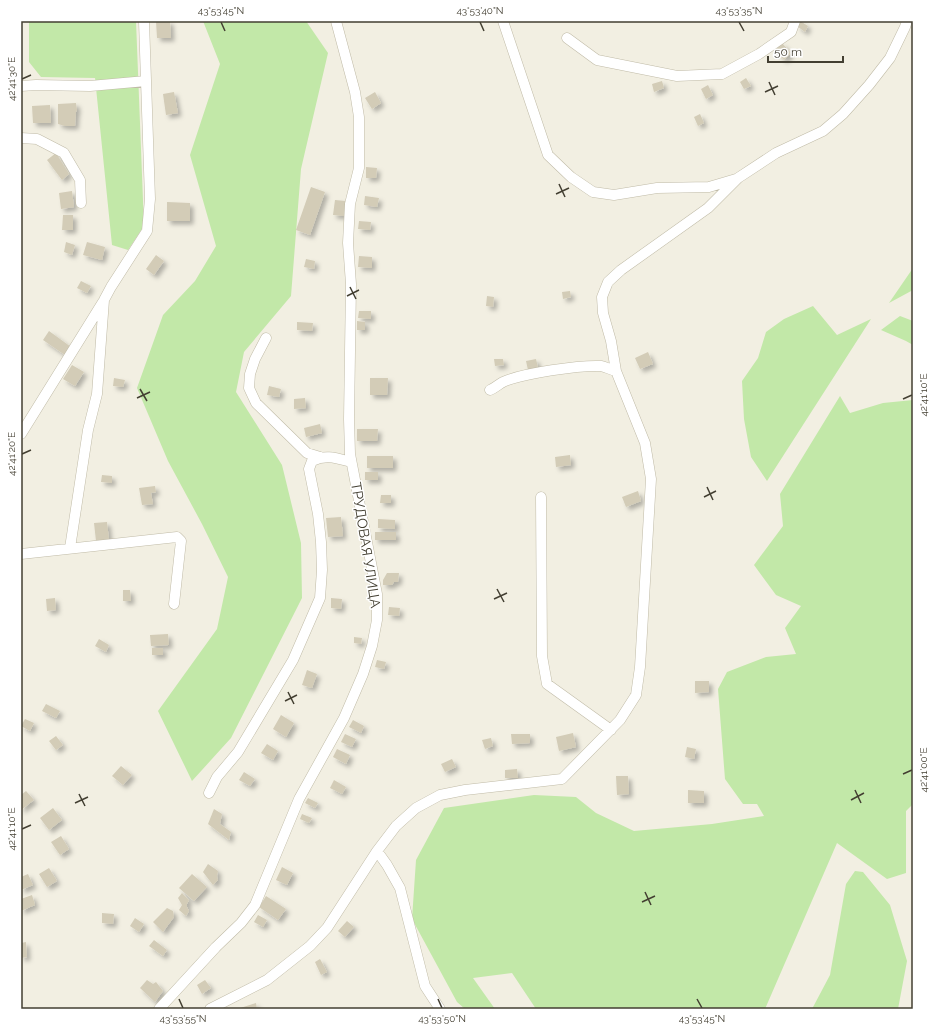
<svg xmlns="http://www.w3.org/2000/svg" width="934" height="1030" font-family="Raleway,sans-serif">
	<defs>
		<filter id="shadow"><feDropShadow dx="3.5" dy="3.5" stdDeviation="2" flood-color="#0004"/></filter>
	</defs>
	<rect width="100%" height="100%" fill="#f2efe2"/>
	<path fill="#c2e8a8" d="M29 21H136L144 226 128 250 112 245 95 78 41 77 29 62Z
		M203 21H306L328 53 301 169 291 296 244 352 236 392 282 465 301 543 302 598 231 738 192 781 158 711 217 629 228 577 202 524 168 461 137 388 163 315 195 281 216 246 190 155 220 64Z
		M913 268V290L889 303Z
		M813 306 837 335 871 319 767 481 751 457 744 419 742 381 758 358 766 332 784 319Z
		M900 316 913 321V345L906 341 881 330Z
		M840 396 850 413 883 403 913 400V804L906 811V873L887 879 837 843 765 1009H536L512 973 473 978 495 1009H465L457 1002 412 919 416 860 444 808 534 795 576 797 596 813 634 831 712 824 764 816 757 804H743L725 779 718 689 727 672 766 657 796 654 785 628 801 606 776 595 754 565 783 526 780 494Z
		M855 871 863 872 890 905 907 961 898 1009H812L830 975 846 884Z"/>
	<path fill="#d3ccb7" filter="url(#shadow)" d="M156 21H170L171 38H157Z
		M800 21 808 26 805 32 797 26Z
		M782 43 791 53 784 60 775 50Z
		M746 78 751 86 744 89 740 82Z
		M662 81 664 88 654 92 652 84Z
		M708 85 713 95 706 99 701 89Z
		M174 92 178 113 166 115 163 94Z
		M375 92 381 103 372 109 365 98Z
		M76 103 77 110 76 112 75 126H65L58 124V104Z
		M50 105 51 123H33L32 106Z
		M700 114 704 123 698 126 694 117Z
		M56 153 69 174 62 180 47 160Z
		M366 167 377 168 376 178H366Z
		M311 187 325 192 310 235 296 230Z
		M72 191 74 207 61 209 59 193Z
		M365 196 379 198 377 207 364 205Z
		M335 200 346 201 344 216 333 215Z
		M167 202 190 203V221H167Z
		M63 215H73V230H62Z
		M359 221 371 222 370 230 358 229Z
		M66 242 75 245 72 255 64 252Z
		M87 242 105 247 102 260 83 255Z
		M156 255 164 261 154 275 146 269Z
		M359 256 372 257V268L358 267Z
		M306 259 315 261 314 269 304 267Z
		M81 281 91 286 87 293 77 288Z
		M570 291 571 297 563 299 562 292Z
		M487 296 494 297 493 307 486 306Z
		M359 311H371V319L358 318Z
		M357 321 365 322V330H357Z
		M297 322 313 323 312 331 297 330Z
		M49 331 71 347 65 355 43 340Z
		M648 352 653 364 640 369 635 358Z
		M494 359H503L504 365 495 366Z
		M536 359 538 368 528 370 526 361Z
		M72 365 84 372 75 386 63 379Z
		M114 378 125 380 123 387 113 386Z
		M370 378H388L387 395H370Z
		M269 386 281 389 279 397 267 395Z
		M305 398 306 408 294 409V399Z
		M320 424 322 433 306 437 304 428Z
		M357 429H378L377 441H357Z
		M570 455 571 465 556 467 555 457Z
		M367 456H393V468H367Z
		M365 472H378V480H365Z
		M102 475 112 476V483L101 482Z
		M155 486 156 492 151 493 153 504 142 505 139 488Z
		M638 491 641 501 626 507 622 497Z
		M381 495H391V503H380Z
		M341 517 343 536 328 537 326 518Z
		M378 519 395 520V529L378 528Z
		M107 522 109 540 96 541 94 523Z
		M375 532H396V540H375Z
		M387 573H399L398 582H394L392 585H383V580Z
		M123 590H130L131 601H123Z
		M55 598 56 610 47 611 46 599Z
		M331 598 342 599 341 609 331 608Z
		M389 607 400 608 399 616 388 615Z
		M168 634 169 645 151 646 150 635Z
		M354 637 362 638 361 644 354 643Z
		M99 639 109 645 106 652 95 646Z
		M152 648H163V655H152Z
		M377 660 386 662 384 669 375 667Z
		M307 670 317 674 312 688 302 685Z
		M695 681H709V692L695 693Z
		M46 704 60 711 56 718 42 711Z
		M281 715 294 723 286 737 273 729Z
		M25 719 34 723 30 731 21 726Z
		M353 720 364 726 361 733 349 727Z
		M573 733 576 747 559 751 556 737Z
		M345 734 356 739 352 747 341 742Z
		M511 734H530V743L512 744Z
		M56 736 63 745 56 750 49 741Z
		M491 738 493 746 485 749 482 740Z
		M267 744 278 751 273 760 261 753Z
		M687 747 696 749 694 759 685 757Z
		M337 749 350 755 346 764 333 757Z
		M452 759 456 767 445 772 441 764Z
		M121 766 132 775 123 785 112 776Z
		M517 769 518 778H505V770Z
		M244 772 255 779 250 786 239 780Z
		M616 776H628L629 794 617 795Z
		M334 780 346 787 342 794 330 788Z
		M688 790 704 791V803H688Z
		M26 791 34 800 21 810V795Z
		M308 798 318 803 315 808 305 803Z
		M53 808 62 820 49 830 40 818Z
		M214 809 222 814 220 824 231 832 229 840 208 824Z
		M302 814 312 818 309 823 300 819Z
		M61 836 69 849 60 855 51 842Z
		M208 864 218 871 217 876 218 880 213 885 203 872Z
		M282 867 293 873 287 885 276 880Z
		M49 868 57 881 47 887 39 874Z
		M28 874 33 885 21 890V877Z
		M192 874 207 887 194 901 179 888Z
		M182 893 189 900 187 904V907L189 911 186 916 179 910 182 905 178 898Z
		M32 895 35 905 21 911V899Z
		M266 896 286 909 278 920 259 907Z
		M167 908 173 911 174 917 163 932 153 922Z
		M102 913 114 914 113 924 102 923Z
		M258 915 267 920 263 927 254 922Z
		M135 918 144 924 139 932 130 926Z
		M347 921 354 927 345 937 338 931Z
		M154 940 167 950 163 956 149 946Z
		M26 942 27 957 21 958V943Z
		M320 959 327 972 321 975 315 962Z
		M147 980 153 984 156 982 163 991 155 1002 140 988Z
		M205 980 211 988 202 994 197 985Z
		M256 1003 257 1009H237Z"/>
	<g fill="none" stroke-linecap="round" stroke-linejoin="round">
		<defs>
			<path id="minor" d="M503 21 548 155 571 177 593 192 614 195 657 188 709 187 736 179
				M567 38 597 60 677 76 722 74 759 54 791 32 795 21
				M21 86 36 85 90 86 146 81
				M21 138 37 139 64 153 80 180 81 203
				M266 338 255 359 250 374 249 388 256 403 307 453 320 457
				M490 390C495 388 499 384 503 382 523 373 580 365 601 366 606 367 611 370 616 371
				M21 434 103 302
				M541 497 542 656 547 684 611 730
				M70 548 88 430 97 394 104 300 111 287 147 231 150 199 144 21
				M21 554 177 537 181 541 174 604
				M209 793 217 777 238 752 293 660 320 598 322 570 321 542 318 514 309 469 312 461C326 454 336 458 351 462
				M377 851 387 865 400 888 425 986 440 1009
				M159 1009 216 947 241 923 255 905 299 799 344 718 363 674 372 646 377 620V594L350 454 349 419 351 284 348 243 350 204 359 168V117L355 92 336 21
				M210 1009 267 980 310 946 327 928 377 851 396 826 416 808 440 795 465 790 562 779 620 720 636 695 640 667 651 479 645 443 616 371 611 341 603 313 602 297 608 282 621 270 708 208 738 178 776 153 823 131 843 114 869 85 890 58 905 27 907 21"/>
		</defs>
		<use href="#minor" stroke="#c0bba7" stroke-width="11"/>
		<use href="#minor" stroke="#fff" stroke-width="10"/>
	</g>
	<path fill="none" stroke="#433f32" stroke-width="1.5" d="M221 22 225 31M480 22 484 31M739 22 744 31M22 79 31 75M769 82 775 95M765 92 778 86M559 184 565 197M556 194 569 188M350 287 356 299M347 296 359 290M140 389 147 401M137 398 150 392M903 399 912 395M22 454 31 450M707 487 713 500M704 497 716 491M497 589 504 602M494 599 507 593M288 692 294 704M285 701 297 695M903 774 912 770M855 790 861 803M79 794 85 806M851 800 864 793M75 803 88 797M22 829 31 825M645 892 651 905M642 902 655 896M179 999 183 1008M438 999 442 1008M697 999 702 1008"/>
	<g text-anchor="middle" stroke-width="3" stroke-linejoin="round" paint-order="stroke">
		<g font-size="14" fill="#433f32" stroke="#fff">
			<text transform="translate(366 545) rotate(81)" y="5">ТРУДОВАЯ УЛИЦА</text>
		</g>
	</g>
	<rect width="934" height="1030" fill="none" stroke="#ffffff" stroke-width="44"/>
	<path d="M768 56v6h75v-6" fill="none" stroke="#433f32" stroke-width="2"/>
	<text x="774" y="56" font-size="12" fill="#433f32" stroke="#ffffff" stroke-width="3" paint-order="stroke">50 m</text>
	<rect x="22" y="22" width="890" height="986" fill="none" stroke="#433f32" stroke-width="1.5"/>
	<g font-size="10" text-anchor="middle" fill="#433f32">
		<text x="221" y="14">43°53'45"N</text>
		<text x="480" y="14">43°53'40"N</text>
		<text x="739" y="14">43°53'35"N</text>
		<text transform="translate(11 79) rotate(-90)" y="4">42°41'30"E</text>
		<text transform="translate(923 395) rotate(-90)" y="4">42°41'10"E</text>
		<text transform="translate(11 454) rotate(-90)" y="4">42°41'20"E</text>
		<text transform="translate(923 770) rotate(-90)" y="4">42°41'00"E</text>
		<text transform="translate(11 829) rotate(-90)" y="4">42°41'10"E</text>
		<text x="183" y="1022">43°53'55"N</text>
		<text x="442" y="1022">43°53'50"N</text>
		<text x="702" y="1022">43°53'45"N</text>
	</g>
</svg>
